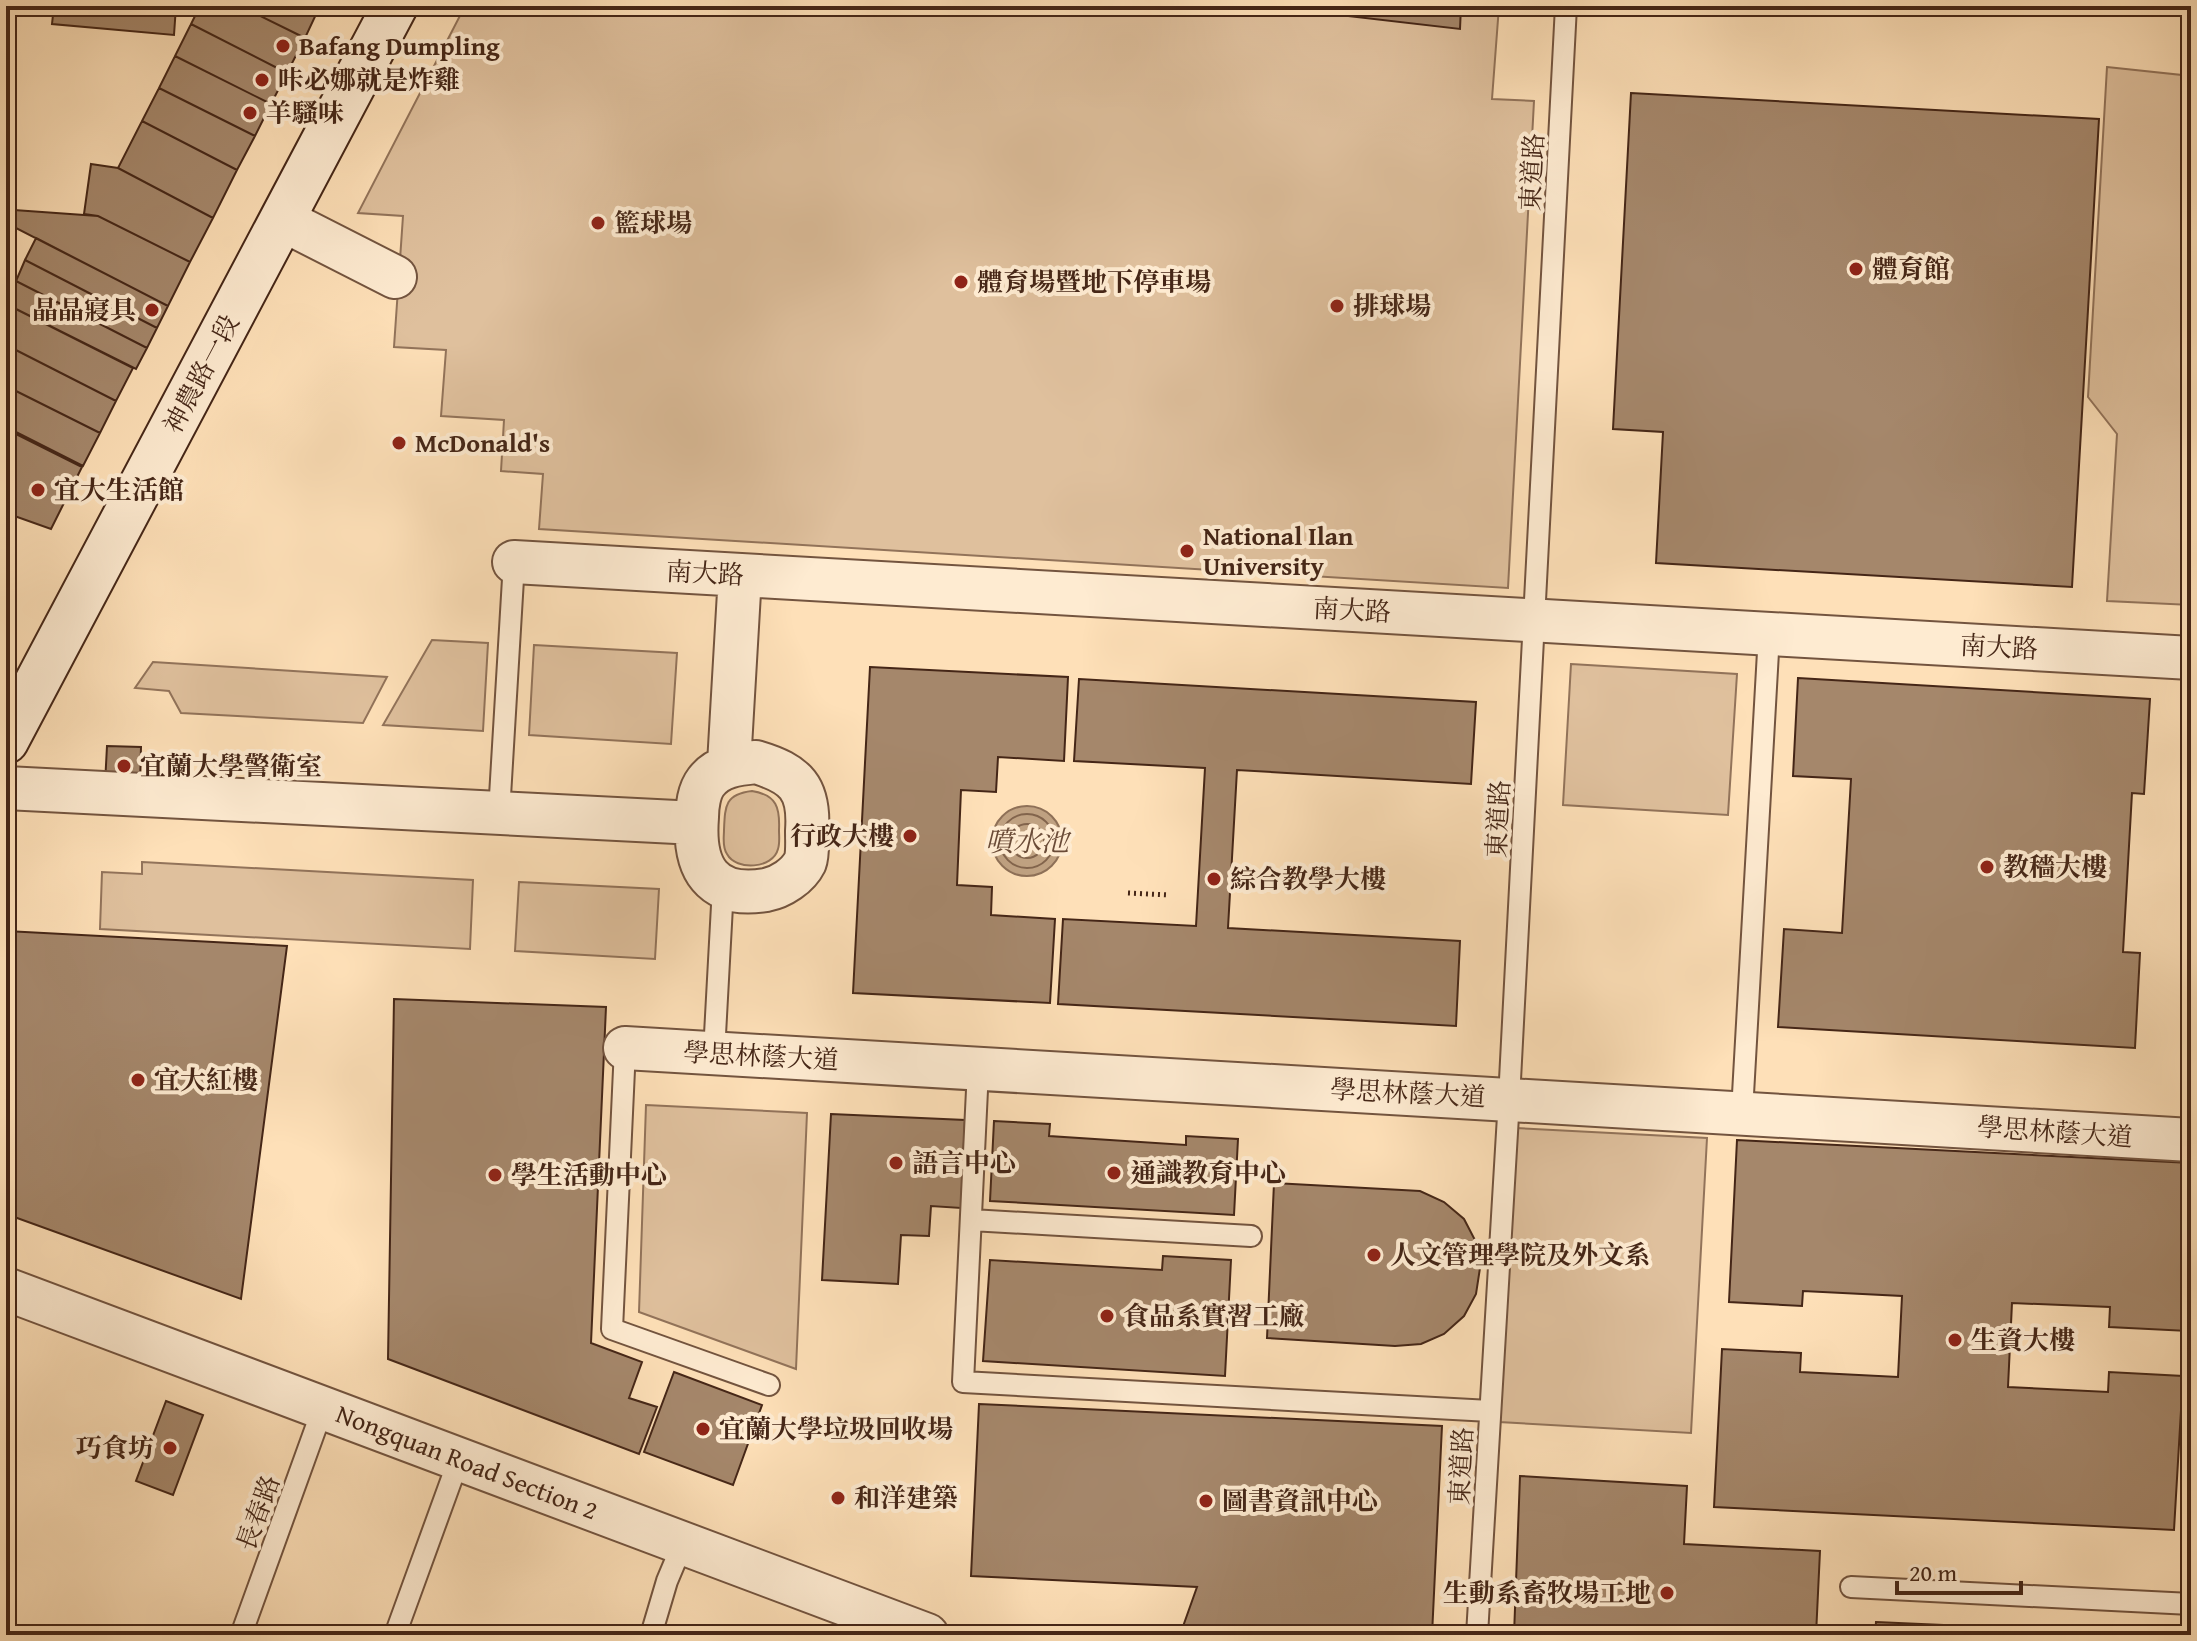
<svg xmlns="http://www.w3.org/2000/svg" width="2197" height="1641" font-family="'Gentium Book Plus','Noto Serif TC',serif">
	<rect width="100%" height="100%" fill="#fee0b8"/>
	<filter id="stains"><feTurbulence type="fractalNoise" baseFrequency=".0025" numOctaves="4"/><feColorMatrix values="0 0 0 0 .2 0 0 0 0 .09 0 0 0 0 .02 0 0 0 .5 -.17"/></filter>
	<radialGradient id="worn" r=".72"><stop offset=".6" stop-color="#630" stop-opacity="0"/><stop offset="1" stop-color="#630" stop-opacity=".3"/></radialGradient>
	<path fill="#dfc09d" stroke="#92735a" stroke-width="2" d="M465 6H1499L1492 99 1534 101 1508 588 539 529 543 474 501 471 504 420 441 416 446 350 394 347 403 216 358 213Z
		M2107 67 2191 76V605L2107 601 2117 434 2088 397Z
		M432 640 488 643 483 731 383 725Z
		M534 645 677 653 671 744 529 735Z
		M153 662 387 677 363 723 181 713 169 691 135 688Z
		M1571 664 1737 674 1728 815 1563 805Z
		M752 791C777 795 780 808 779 830 779 836 780 843 778 849 773 869 736 871 727 854 722 847 724 837 724 830 725 806 725 794 752 791Z
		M142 862 473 880 470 949 100 929 102 872 142 874Z
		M519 882 659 889 655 959 515 951Z
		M646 1105 807 1113 796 1369 639 1312Z
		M1516 1128 1707 1138 1691 1433 1499 1422Z"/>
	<path fill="#bfa181" stroke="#8e7057" stroke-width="2" d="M992 841a35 35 0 1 1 70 0a35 35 0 1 1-70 0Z"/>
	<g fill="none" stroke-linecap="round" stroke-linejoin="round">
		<path stroke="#82644c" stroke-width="2" d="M1000 841a27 27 0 1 1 54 0a27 27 0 1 1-54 0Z
			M1010 841a17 17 0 1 1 34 0a17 17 0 1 1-34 0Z"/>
	</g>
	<path fill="#a5876b" stroke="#452617" stroke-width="2" d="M54 6H176L174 35 52 24Z
		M200 6H240L305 38 287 73 191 24Z
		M240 6H315L319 8 305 38Z
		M1261 6H1461L1460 29Z
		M191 24 287 73 271 104 175 56Z
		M175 56 271 104 255 136 159 88Z
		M159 88 255 136 237 170 142 121Z
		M1631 93 2099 119 2072 587 1656 563 1663 432 1613 429Z
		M142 121 237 170 213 218 118 168Z
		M91 164 118 168 213 218 190 262 98 216 84 214Z
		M14 210 98 216 190 262 168 306 10 225Z
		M36 238 168 306 157 328 25 260Z
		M25 260 157 328 147 348 16 281Z
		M16 281 147 348 136 369 6 304Z
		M6 304 133 368 116 401 6 345Z
		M6 345 116 401 100 433 6 386Z
		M6 386 100 433 83 466 6 427Z
		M6 429 82 467 51 529 6 513Z
		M870 667 1068 677 1064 761 998 757 996 792 961 790 957 885 992 887 991 915 1055 919 1050 1003 853 993Z
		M1798 678 2150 699 2144 794 2132 793 2123 952 2140 953 2135 1048 1778 1027 1784 929 1842 933 1851 779 1793 776Z
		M1079 679 1476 702 1471 784 1237 770 1228 928 1460 941 1456 1026 1058 1004 1063 919 1196 926 1205 768 1074 761Z
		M107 746 141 747 140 785 105 784Z
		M6 931 287 946 241 1299 6 1214Z
		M394 999 606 1007 591 1343 642 1362 629 1398 657 1407 639 1454 388 1359Z
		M831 1114 965 1120 961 1208 931 1206 929 1236 901 1235 898 1284 822 1280Z
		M994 1121 1050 1124 1049 1136 1186 1145V1136L1238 1139 1234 1215 990 1201Z
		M1737 1140 2191 1163V1267L2188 1331 2109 1327 2110 1307 2012 1303 2008 1387 2108 1392 2109 1372 2183 1376 2174 1530 1714 1507 1722 1349 1801 1353 1800 1372 1898 1377 1902 1296 1803 1291 1802 1306 1729 1302Z
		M1274 1183 1420 1191 1444 1202 1464 1219 1476 1242 1480 1268 1476 1294 1464 1316 1444 1334 1421 1344 1395 1346 1267 1338Z
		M1163 1256 1231 1260 1225 1376 983 1361 990 1260 1162 1270Z
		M674 1372 762 1405 733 1485 644 1452Z
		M166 1401 203 1415 173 1495 136 1481Z
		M979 1404 1442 1426 1432 1635H1180L1197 1587 971 1576Z
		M1520 1476 1687 1486 1684 1544 1820 1551 1816 1635H1514Z
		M1876 1622 2171 1635H1875Z"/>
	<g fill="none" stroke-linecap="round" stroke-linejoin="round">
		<defs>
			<path id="lane" d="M499 813 514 562
				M625 1048 612 1329 769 1385
				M714 1053 723 887
				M978 1069 963 1382 1490 1411
				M1742 1112 1769 634
				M971 1220 1251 1236
				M1851 1587 2191 1604
				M241 1635 323 1408
				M395 1635 459 1459
				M651 1635 667 1581 683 1543
				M1477 1635 1509 1099 1566 6"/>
			<path id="street" d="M283 220 395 277
				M514 562 2191 658
				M756 762C796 774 810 788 807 831 807 840 808 854 805 862 798 876 781 887 766 890 711 899 693 868 697 817 697 807 699 791 706 782 718 766 737 764 756 762Z
				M729 764 740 575
				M6 788 696 823
				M625 1048 2191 1140
				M6 1289 927 1635"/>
			<path id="secondary" d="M6 741 395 6"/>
		</defs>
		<use href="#lane" stroke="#73543f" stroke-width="24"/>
		<use href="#street" stroke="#73543f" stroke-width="46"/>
		<use href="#secondary" stroke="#452617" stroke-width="48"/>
		<path stroke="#452617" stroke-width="5" stroke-dasharray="2 4" stroke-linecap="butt" d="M1128 893 1169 895"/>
		<use href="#lane" stroke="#feebd1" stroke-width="20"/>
		<use href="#street" stroke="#feebd1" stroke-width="42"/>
		<use href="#secondary" stroke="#feebd1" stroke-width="44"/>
	</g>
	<g fill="#8f2418" stroke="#feebd1" stroke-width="3">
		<circle cx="283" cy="46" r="8"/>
		<circle cx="262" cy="80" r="8"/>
		<circle cx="250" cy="113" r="8"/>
		<circle cx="598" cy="223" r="8"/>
		<circle cx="1856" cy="269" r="8"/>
		<circle cx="961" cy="282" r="8"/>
		<circle cx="1337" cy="306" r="8"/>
		<circle cx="152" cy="310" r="8"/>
		<circle cx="399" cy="443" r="8"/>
		<circle cx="38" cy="490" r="8"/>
		<circle cx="1187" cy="551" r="8"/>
		<circle cx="124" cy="766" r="8"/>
		<circle cx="910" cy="836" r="8"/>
		<circle cx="1987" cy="867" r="8"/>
		<circle cx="1214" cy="879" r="8"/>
		<circle cx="138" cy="1080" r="8"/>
		<circle cx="896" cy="1163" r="8"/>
		<circle cx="1114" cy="1173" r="8"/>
		<circle cx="495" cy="1175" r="8"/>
		<circle cx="1374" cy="1255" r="8"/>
		<circle cx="1107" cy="1316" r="8"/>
		<circle cx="1955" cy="1340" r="8"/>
		<circle cx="703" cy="1429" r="8"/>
		<circle cx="170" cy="1448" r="8"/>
		<circle cx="838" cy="1498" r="8"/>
		<circle cx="1206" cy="1501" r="8"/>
		<circle cx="1667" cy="1593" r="8"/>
	</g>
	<g text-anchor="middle" stroke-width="8" stroke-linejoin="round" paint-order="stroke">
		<g font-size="26" font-weight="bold" fill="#452617" stroke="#feebd1" text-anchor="start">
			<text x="299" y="55">Bafang Dumpling</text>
			<text x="278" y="89">咔必娜就是炸雞</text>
			<text x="266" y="122">羊騷味</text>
			<text x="614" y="232">籃球場</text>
			<text x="1872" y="278">體育館</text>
			<text x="977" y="291">體育場暨地下停車場</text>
			<text x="1353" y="315">排球場</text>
			<text x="136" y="319" text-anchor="end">晶晶寢具</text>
			<text x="415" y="452">McDonald's</text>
			<text x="54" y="499">宜大生活館</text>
			<text x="1203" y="545">National Ilan<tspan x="1203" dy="30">University</tspan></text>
			<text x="140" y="775">宜蘭大學警衛室</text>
			<text x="894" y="845" text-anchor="end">行政大樓</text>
			<text x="2003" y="876">教穡大樓</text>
			<text x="1230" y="888">綜合教學大樓</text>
			<text x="154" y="1089">宜大紅樓</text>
			<text x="912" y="1172">語言中心</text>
			<text x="1130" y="1182">通識教育中心</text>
			<text x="511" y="1184">學生活動中心</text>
			<text x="1390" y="1264">人文管理學院及外文系</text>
			<text x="1123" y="1325">食品系實習工廠</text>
			<text x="1971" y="1349">生資大樓</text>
			<text x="719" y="1438">宜蘭大學垃圾回收場</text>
			<text x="154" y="1457" text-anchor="end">巧食坊</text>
			<text x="854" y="1507">和洋建築</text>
			<text x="1222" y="1510">圖書資訊中心</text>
			<text x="1651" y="1602" text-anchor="end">生動系畜牧場工地</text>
		</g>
		<g font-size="26" fill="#452617" stroke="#feebd1">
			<text transform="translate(1532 172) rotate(-87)" y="9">東道路</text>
			<text transform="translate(201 374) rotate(-62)" y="9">神農路一段</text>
			<text transform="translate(705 573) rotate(3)" y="9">南大路</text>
			<text transform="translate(1352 610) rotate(3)" y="9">南大路</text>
			<text transform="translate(1999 647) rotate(3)" y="9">南大路</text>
			<text transform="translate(1498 819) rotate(-87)" y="9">東道路</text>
			<text transform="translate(761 1056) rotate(3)" y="9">學思林蔭大道</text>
			<text transform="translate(1408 1093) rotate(3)" y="9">學思林蔭大道</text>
			<text transform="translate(2055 1132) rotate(4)" y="9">學思林蔭大道</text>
			<text transform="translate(467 1462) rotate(21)" y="9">Nongquan Road Section 2</text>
			<text transform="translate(1461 1466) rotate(-87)" y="9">東道路</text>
			<text transform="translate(258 1513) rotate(-70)" y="9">長春路</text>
		</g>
		<g font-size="28" font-style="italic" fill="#6a4b37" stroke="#feebd1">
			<text x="1027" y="851">噴水池</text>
		</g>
	</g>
	<rect width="2197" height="1641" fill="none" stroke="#fee0b8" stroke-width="32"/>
	<rect x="8" y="8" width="2181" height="1625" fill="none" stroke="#452617" stroke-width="4"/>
	<rect x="16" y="16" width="2165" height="1609" fill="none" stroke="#452617" stroke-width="2"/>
	<path d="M1897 1581v12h124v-12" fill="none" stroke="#452617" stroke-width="4"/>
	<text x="1909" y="1581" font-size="24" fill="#452617" stroke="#feebd1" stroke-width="6" paint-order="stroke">20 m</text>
	<rect width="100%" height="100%" filter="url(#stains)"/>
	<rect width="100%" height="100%" fill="url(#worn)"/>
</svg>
